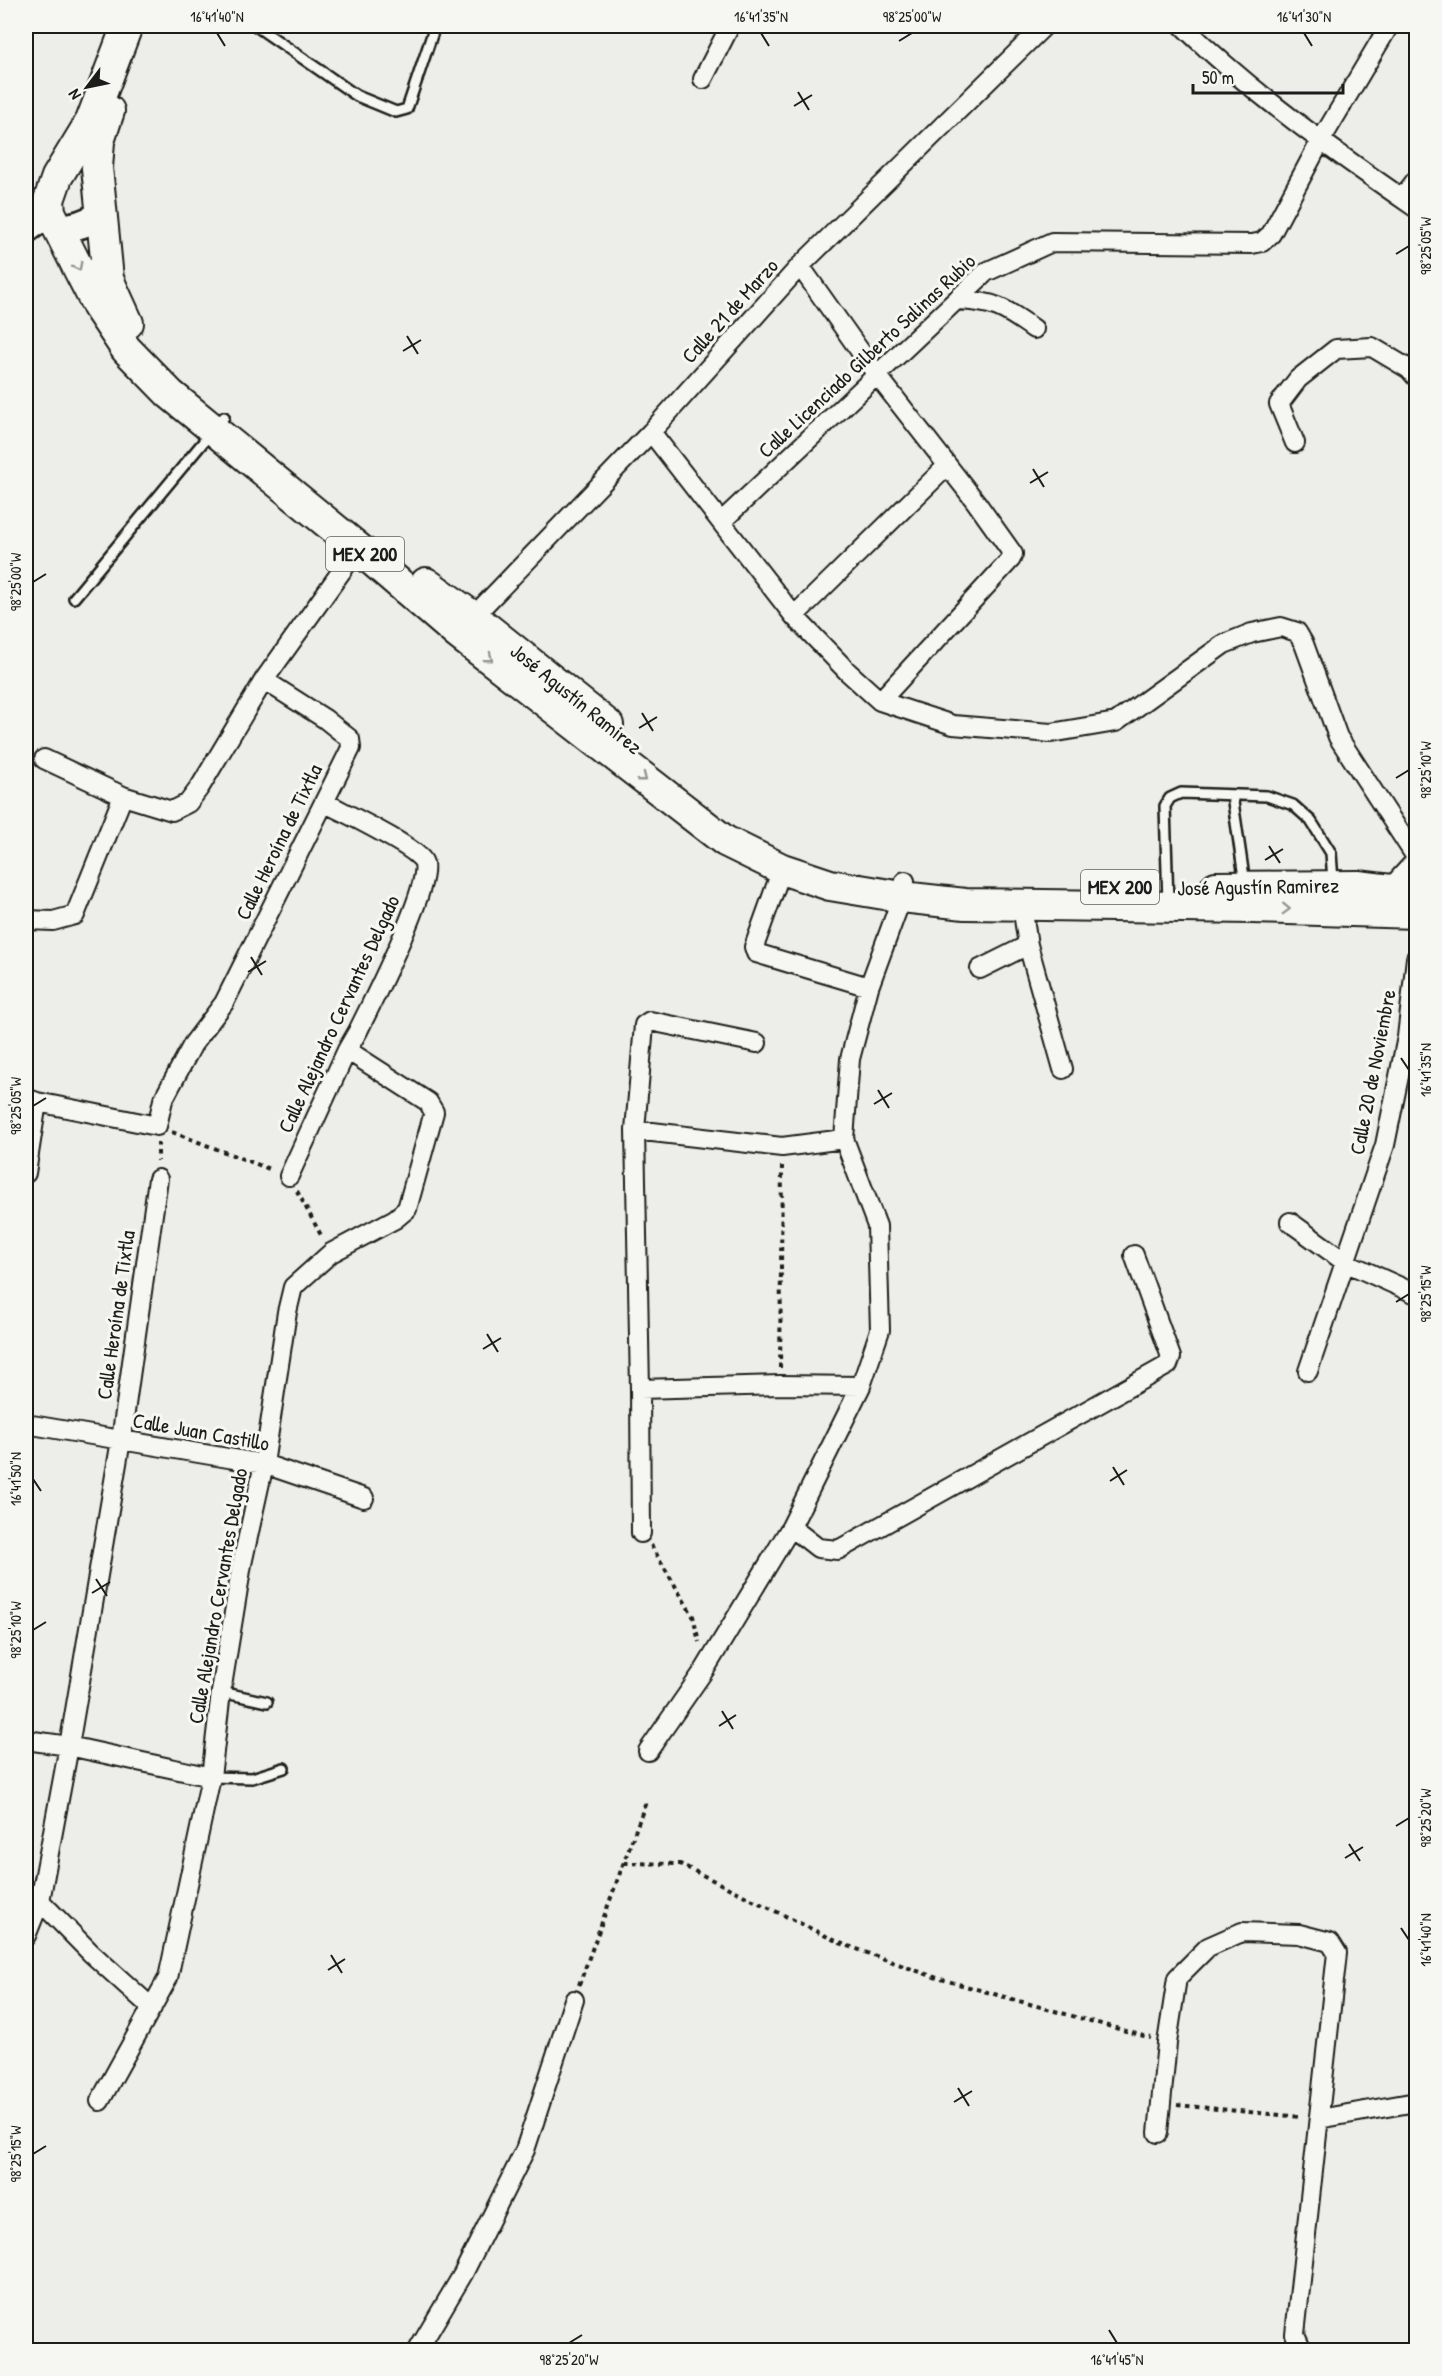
<svg xmlns="http://www.w3.org/2000/svg" width="1442" height="2376" font-family="'Patrick Hand',sans-serif">
	<rect width="100%" height="100%" fill="#edede9"/>
	<filter id="ink" filterUnits="userSpaceOnUse"><feTurbulence type="fractalNoise" baseFrequency=".0167" numOctaves="2"/><feDisplacementMap in="SourceGraphic" scale="12" xChannelSelector="R" yChannelSelector="G"/><feConvolveMatrix kernelMatrix="1 2 1 2 8 2 1 2 1" color-interpolation-filters="sRGB"/></filter>
	<g filter="url(#ink)">
		<g fill="none" stroke-linecap="round" stroke-linejoin="round">
			<defs>
				<path id="lane" d="M256 26 357 96 396 112 407 109 435 26
					M74 598 224 417
					M1232 795 1245 884
					M1168 903 1165 806 1170 798 1181 793 1267 796 1293 805 1311 821 1331 853 1333 881
					M221 1692 267 1702
					M211 1777 252 1778 284 1768"/>
				<path id="street" d="M1183 26C1254 95 1335 152 1416 208
					M703 79 730 26
					M1402 198 1416 180
					M800 266 877 375 976 502 1013 554 1011 559 880 701
					M957 300C993 301 1005 308 1034 329
					M651 432 794 616 848 672 880 701 953 725 1051 733 1116 722 1224 644 1252 633 1281 627 1297 632 1304 644 1338 737 1416 857
					M1295 443 1279 404 1298 379 1336 349 1372 347 1409 369 1416 377
					M722 521 986 272 1052 242 1252 244 1262 242 1271 234 1320 142 1389 26
					M794 616 947 466
					M467 623 651 432 800 266 1044 26
					M44 759 123 796 172 811 188 803 200 787 264 680 358 548
					M782 869 754 947 756 953 869 987
					M1385 894 1416 860
					M1022 906 1028 945 1063 1069
					M26 920 53 921 75 915 123 796
					M980 969 1028 945
					M757 1043 650 1021 644 1025 635 1130 640 1389 780 1385 861 1386
					M26 1098 37 1102 157 1126 163 1100 193 1044 224 1003 351 748 350 739 325 719 264 680
					M635 1130 782 1147 844 1139
					M26 1173 37 1102
					M289 1176 347 1050 358 1031C370 1006 435 880 423 861 413 845 344 813 324 802
					M1290 1222 1345 1262 1416 1294
					M1308 1371 1385 1145 1407 1037 1416 958
					M640 1389 641 1533
					M26 1424 264 1464 364 1498
					M791 1527 818 1548 838 1550 1168 1365 1171 1357 1134 1255
					M26 1740 69 1746 211 1777
					M648 1751 705 1669 791 1527 861 1386 880 1330 877 1226 844 1139 850 1059 869 987 902 897 905 881
					M26 1891 40 1901 91 1953 152 2008
					M26 1936 40 1901 69 1746 121 1440 158 1179
					M100 2101 168 1978 211 1777 221 1692 242 1564 264 1464 287 1312 293 1287 331 1253 395 1219 407 1209 434 1112 428 1102 347 1050
					M1319 2119 1416 2102
					M1158 2133 1167 2043 1177 1978 1208 1947 1242 1932 1299 1934 1330 1942 1337 1953 1295 2334 1302 2350
					M418 2350 463 2274 525 2150 574 2000"/>
				<path id="secondary" d="M58 228C75 228 88 223 102 214
					M26 229 50 212"/>
				<path id="primary" d="M127 26 91 121 57 177 49 200 50 212 77 266 98 307 126 349 170 394 358 548 458 634 725 841 782 869 830 885 902 897 965 904 1252 908 1416 913
					M109 111 99 141 97 168 99 187 108 279 128 323
					M426 583 472 616 608 725
					M1216 887 1358 886 1416 893"/>
			</defs>
			<use href="#lane" stroke="#1c1c1c" stroke-width="14"/>
			<use href="#street" stroke="#1c1c1c" stroke-width="22"/>
			<use href="#secondary" stroke="#1c1c1c" stroke-width="32"/>
			<use href="#primary" stroke="#1c1c1c" stroke-width="34"/>
			<path stroke="#1c1c1c" stroke-width="4" stroke-dasharray="4.5 4.5" stroke-linecap="butt" d="M172 1132 272 1170
				M158 1142V1161
				M297 1191 322 1237
				M780 1368 782 1166
				M651 1545 693 1616 699 1642
				M624 1863 680 1864 840 1943 937 1978 1151 2038
				M579 1985 647 1799
				M1177 2105 1301 2117"/>
			<use href="#lane" stroke="#f6f6f2" stroke-width="9"/>
			<use href="#street" stroke="#f6f6f2" stroke-width="18"/>
			<use href="#secondary" stroke="#f6f6f2" stroke-width="27"/>
			<use href="#primary" stroke="#f6f6f2" stroke-width="30"/>
		</g>
		<defs><path id="oneway-chevron" d="M-2-3.5L2.5 0L-2 3.5" fill="none" stroke-width="1.6" stroke-linecap="round" stroke-linejoin="round" transform="scale(1.5)"/></defs>
		<g stroke="#949492">
			<use href="#oneway-chevron" transform="translate(78 267) rotate(63)"/>
			<use href="#oneway-chevron" transform="translate(489 658) rotate(38)"/>
			<use href="#oneway-chevron" transform="translate(643 778) rotate(38)"/>
			<use href="#oneway-chevron" transform="translate(1286 909) rotate(2)"/>
		</g>
	</g>
	<path fill="none" stroke="#1c1c1c" stroke-width="2" d="M217 33 225 46M761 33 769 46M1304 33 1312 46M899 41 912 33M798 92 809 110M794 106 812 95M1396 254 1409 246M407 336 418 354M403 351 421 340M1033 469 1044 487M1030 483 1048 472M33 582 46 574M642 713 653 731M639 728 657 717M1396 778 1409 770M1269 846 1280 863M1265 860 1283 849M251 957 262 975M248 972 266 961M1401 1058 1409 1070M878 1090 889 1108M874 1104 892 1093M33 1106 46 1098M1396 1302 1409 1294M487 1334 498 1352M483 1349 501 1338M1113 1467 1124 1485M33 1479 41 1491M1110 1481 1127 1470M96 1579 107 1596M92 1593 110 1582M33 1630 46 1622M722 1711 733 1729M719 1726 736 1715M1396 1826 1409 1818M1349 1844 1360 1861M1345 1858 1363 1847M1401 1928 1409 1940M331 1955 342 1973M328 1970 345 1959M958 2088 969 2106M954 2102 972 2091M33 2154 46 2146M1109 2330 1117 2343M569 2343 582 2335"/>
	<g text-anchor="middle" stroke-width="6" stroke-linejoin="round" paint-order="stroke">
		<g fill="#f6f6f2" stroke="#5d5d5c" stroke-width="1.5">
			<rect x="326" y="537" width="78" height="34" rx="4.5"/>
			<rect x="1081" y="870" width="78" height="34" rx="4.5"/>
		</g>
		<g font-size="20" font-weight="bold" fill="#1c1c1c">
			<text x="365" y="561">MEX 200</text>
			<text x="1120" y="894">MEX 200</text>
		</g>
		<g font-size="21" fill="#1c1c1c" stroke="#f6f6f2">
			<text transform="translate(730 311) rotate(-48)" y="7">Calle 21 de Marzo</text>
			<text transform="translate(867 356) rotate(-43)" y="7">Calle Licenciado Gilberto Salinas Rubio</text>
			<text transform="translate(576 699) rotate(39)" y="7">José Agustín Ramirez</text>
			<text transform="translate(279 842) rotate(-64)" y="7">Calle Heroína de Tixtla</text>
			<text transform="translate(1258 887) rotate(-1)" y="7">José Agustín Ramirez</text>
			<text transform="translate(339 1014) rotate(-65)" y="7">Calle Alejandro Cervantes Delgado</text>
			<text transform="translate(1373 1072) rotate(-79)" y="7">Calle 20 de Noviembre</text>
			<text transform="translate(116 1315) rotate(-82)" y="7">Calle Heroína de Tixtla</text>
			<text transform="translate(201 1432) rotate(10)" y="7">Calle Juan Castillo</text>
			<text transform="translate(218 1596) rotate(-80)" y="7">Calle Alejandro Cervantes Delgado</text>
		</g>
	</g>
	<rect width="1442" height="2376" fill="none" stroke="#f6f6f2" stroke-width="66"/>
	<g transform="translate(87 87) rotate(238)" stroke="#f6f6f2" stroke-width="4.5" paint-order="stroke">
	<path d="M0-4.5L10 22L0 15L-10 22Z" fill="#1c1c1c"/>
	<text y="-9" font-size="16" font-weight="bold" text-anchor="middle" fill="#1c1c1c">N</text>
	</g>
	<path d="M1193 84v9h150v-9" fill="none" stroke="#1c1c1c" stroke-width="3"/>
	<text x="1202" y="84" font-size="18" fill="#1c1c1c" stroke="#f6f6f2" stroke-width="4.5" paint-order="stroke">50 m</text>
	<rect x="33" y="33" width="1376" height="2310" fill="none" stroke="#1c1c1c" stroke-width="2"/>
	<g font-size="15" text-anchor="middle" fill="#1c1c1c">
		<text x="217" y="22">16°41'40"N</text>
		<text x="761" y="22">16°41'35"N</text>
		<text x="912" y="22">98°25'00"W</text>
		<text x="1304" y="22">16°41'30"N</text>
		<text transform="translate(1426 246) rotate(-90)" y="5">98°25'05"W</text>
		<text transform="translate(16 582) rotate(-90)" y="5">98°25'00"W</text>
		<text transform="translate(1426 770) rotate(-90)" y="5">98°25'10"W</text>
		<text transform="translate(1426 1070) rotate(-90)" y="5">16°41'35"N</text>
		<text transform="translate(16 1106) rotate(-90)" y="5">98°25'05"W</text>
		<text transform="translate(1426 1294) rotate(-90)" y="5">98°25'15"W</text>
		<text transform="translate(16 1479) rotate(-90)" y="5">16°41'50"N</text>
		<text transform="translate(16 1630) rotate(-90)" y="5">98°25'10"W</text>
		<text transform="translate(1426 1818) rotate(-90)" y="5">98°25'20"W</text>
		<text transform="translate(1426 1940) rotate(-90)" y="5">16°41'40"N</text>
		<text transform="translate(16 2154) rotate(-90)" y="5">98°25'15"W</text>
		<text x="569" y="2365">98°25'20"W</text>
		<text x="1117" y="2365">16°41'45"N</text>
	</g>
</svg>
